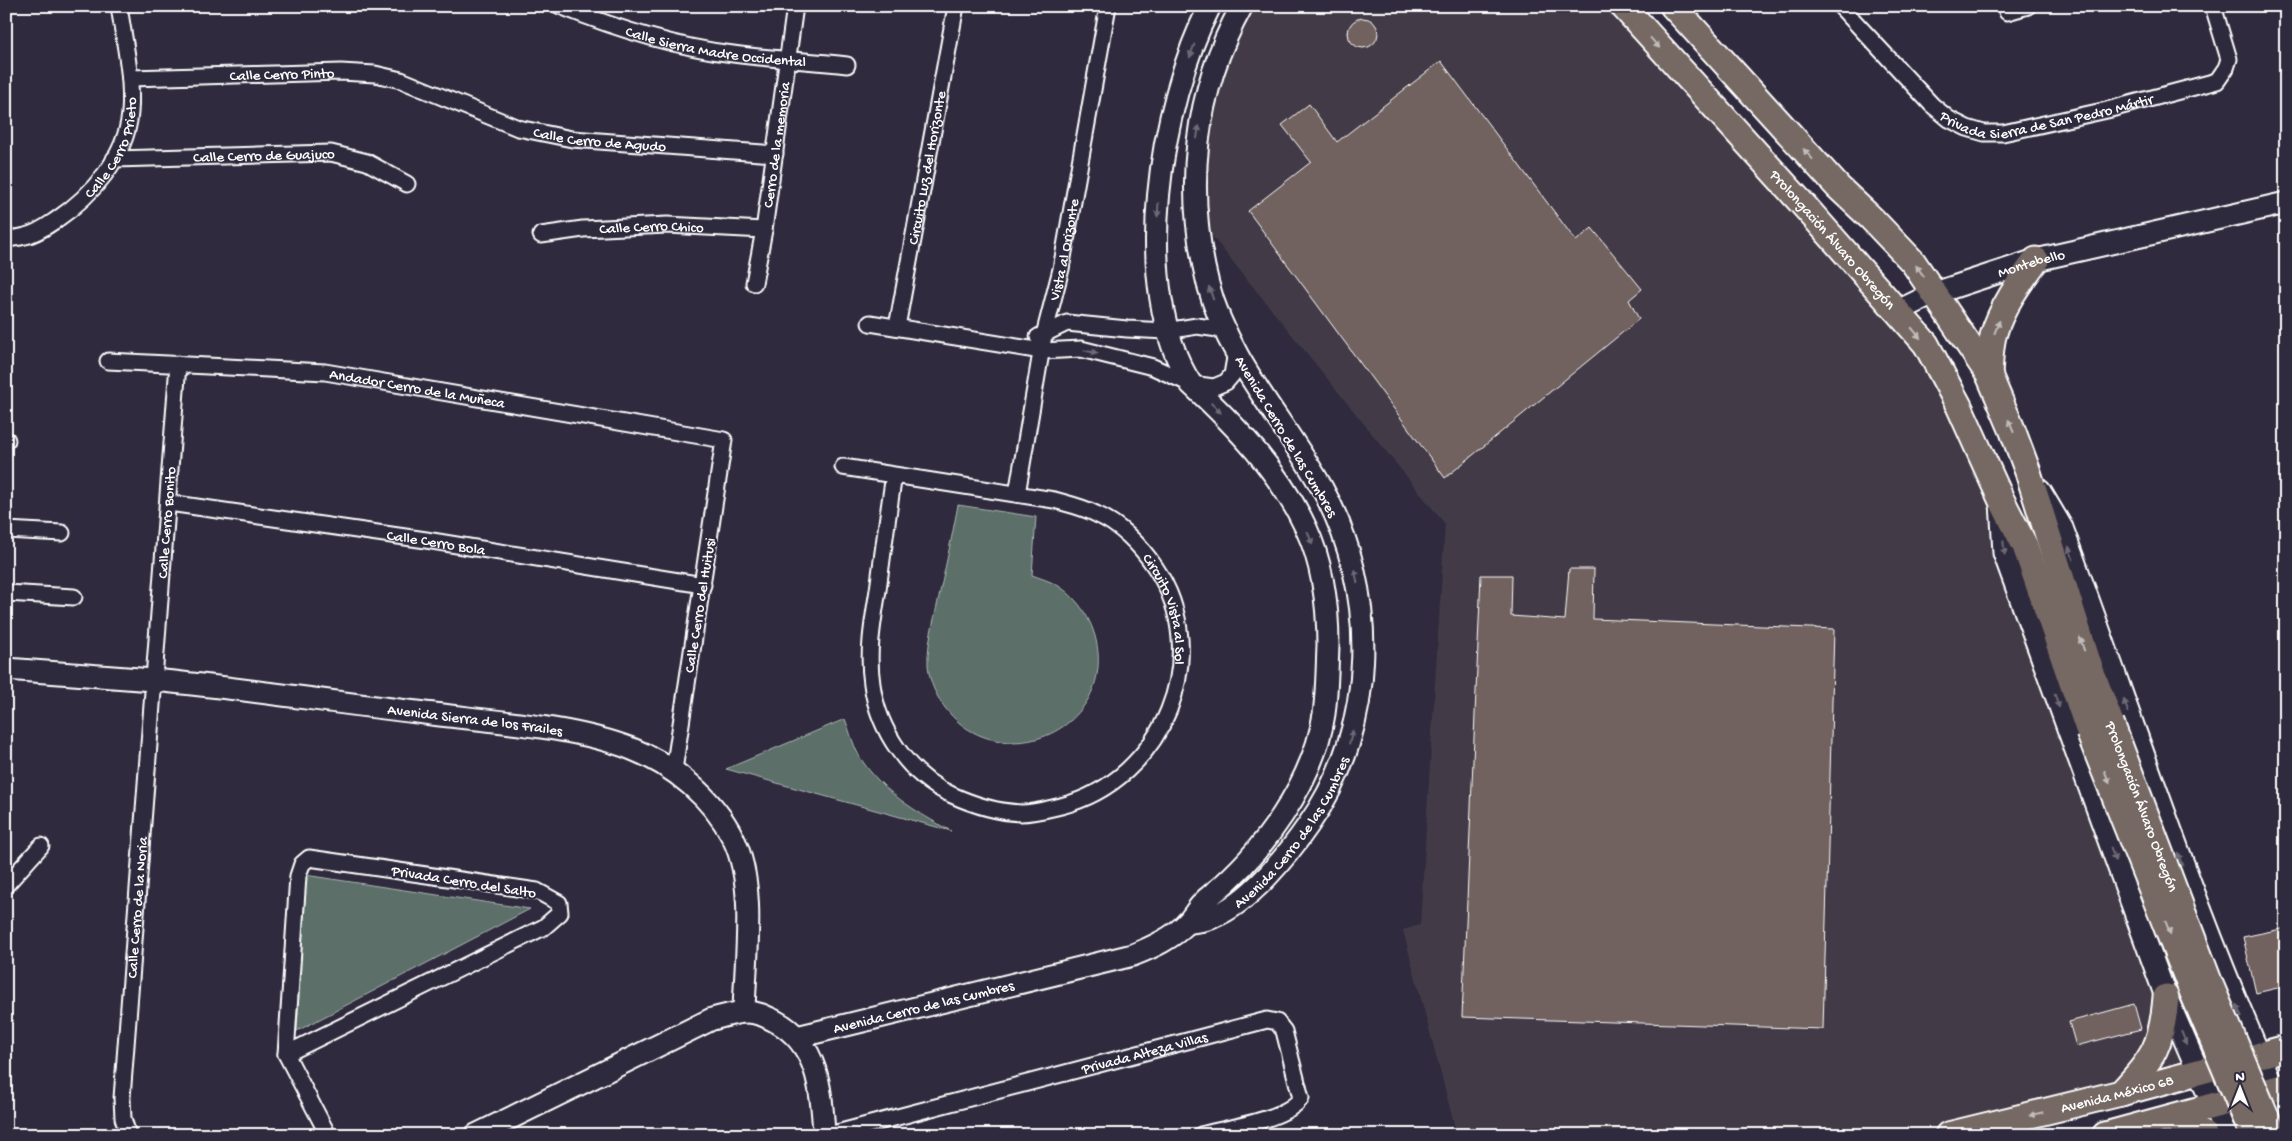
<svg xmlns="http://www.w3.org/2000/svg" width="2292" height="1141" font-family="'Gochi Hand',sans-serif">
	<rect width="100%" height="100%" fill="#2f2a3d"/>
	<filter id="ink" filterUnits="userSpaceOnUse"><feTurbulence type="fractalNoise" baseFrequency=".02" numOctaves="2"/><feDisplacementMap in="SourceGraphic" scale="10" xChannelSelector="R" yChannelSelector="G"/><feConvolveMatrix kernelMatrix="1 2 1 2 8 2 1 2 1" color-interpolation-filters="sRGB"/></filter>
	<g filter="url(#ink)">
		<path fill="#433b47" d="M1242 6H1627L1898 311 1959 406 2224 1067 1956 1135H1457L1403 930 1420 925 1445 524 1195 215 1194 177Z"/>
		<path fill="#5b6f69" stroke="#adb7b4" d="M958 505 1036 517 1032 575C1040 578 1050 581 1057 585 1095 608 1111 662 1087 701 1061 744 1002 755 962 725 944 711 929 688 928 664 927 643 934 621 938 601 945 569 952 537 958 505Z
			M845 719C850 732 854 748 861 759 883 792 916 812 951 831L726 769Z
			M305 875 530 909 297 1031Z"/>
		<path fill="#71625f" stroke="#fff" d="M1348 33a15 15 0 1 1 30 0a15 15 0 1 1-30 0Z
			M1441 61 1576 241 1592 228 1642 289 1629 300 1639 319 1445 478 1248 211 1311 162 1282 125 1309 104 1337 142Z
			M1569 569H1594L1593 619 1834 629 1823 1029 1462 1017 1481 575H1512L1511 616 1565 620Z
			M2286 928V986L2256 993 2243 937Z
			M2134 1004 2141 1029 2076 1046 2069 1022Z"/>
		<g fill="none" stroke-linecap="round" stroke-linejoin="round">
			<defs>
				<g id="street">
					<path id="s1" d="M560 6C615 28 673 47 733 54 771 59 809 61 847 65"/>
					<path id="s2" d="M1840 6 1932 105 1949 119 1967 128 1984 133H2003L2107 110 2217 81 2226 68 2229 59 2213 6"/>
					<path d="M2007 12 2028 6"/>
					<path id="s3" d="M130 78 341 72 375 74 401 80 518 128 572 139 775 154"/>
					<path id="s4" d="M114 159 331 153 367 162 407 184"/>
					<path id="s5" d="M541 235 583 229 667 225 764 230"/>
					<path id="s6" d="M6 239C12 238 19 238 25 236 36 234 47 226 56 220 91 196 126 158 130 113 133 78 124 41 119 6"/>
					<path id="s7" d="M754 283 764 230 795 6"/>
					<path d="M870 323 1042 351 1081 349 1153 367 1191 384 1214 387 1226 382 1232 375 1236 352"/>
					<path id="s8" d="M897 327 956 6"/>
					<path d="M1038 337 1067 323 1127 329 1166 331 1197 326 1225 330"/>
					<path id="s9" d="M108 361 325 372 724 440 674 770"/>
					<path d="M6 440H7"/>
					<path id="s10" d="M843 467 1054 500C1068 504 1083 507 1096 514 1120 524 1141 546 1155 567 1215 656 1163 780 1061 806 1048 809 1035 813 1021 813 997 812 974 805 952 795 909 776 878 730 872 684 867 652 873 621 878 590 883 552 888 513 894 475"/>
					<path id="s11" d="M1017 494 1044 335 1061 269 1108 6"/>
					<path id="s12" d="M169 503 426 540 703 585"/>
					<path d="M6 530 62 533"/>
					<path d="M6 593 74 597"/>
					<path d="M309 858 537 891 559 903 560 913 544 927 286 1054 298 876 302 864Z"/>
					<path d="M6 885 41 846"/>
					<path d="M286 1054 328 1135"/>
					<path id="s13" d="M128 1135 123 1118 122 1098 178 364"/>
					<path id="s14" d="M829 1135 1267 1020 1277 1022 1284 1031 1301 1098C1287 1120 1226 1128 1201 1135"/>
				</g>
				<g id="secondary">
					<path id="s15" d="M1898 311 1935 293 2036 260 2286 203"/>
					<path d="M2040 491 2062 528C2135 725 2198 924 2286 1115"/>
					<path d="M2001 502 2004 553 2166 997 2226 1135"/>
					<path id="s16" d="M6 669C55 673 104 676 153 680 241 688 329 702 417 712 483 721 571 725 632 749 673 765 713 798 733 838 757 886 745 959 744 1012"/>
					<path id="s17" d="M1187 923C1195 921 1205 921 1213 917 1250 902 1287 856 1309 824 1378 726 1379 591 1322 488 1284 420 1228 361 1208 284 1184 189 1194 92 1242 6"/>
					<path id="s18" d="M797 1037 1133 955C1153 947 1173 938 1188 922 1196 913 1200 903 1210 896 1262 854 1314 782 1324 714 1327 692 1327 668 1328 646 1328 606 1323 564 1306 528 1280 472 1236 426 1191 384 1129 288 1160 103 1210 6"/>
					<path d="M476 1135 712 1019C722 1017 735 1012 746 1012 757 1012 765 1016 775 1021 818 1043 822 1091 824 1135"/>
				</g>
				<g id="primary">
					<path id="s19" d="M1623 6 1808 210 1926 344 1959 406 2001 499 2025 546 2089 732"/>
					<path d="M1673 6 1838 187 1872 219 1913 262 1989 375 2012 429 2028 472 2089 665 2111 723"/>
					<path d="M1989 375C1990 362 1990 348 1993 336 2001 308 2019 283 2036 260"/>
					<path d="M2121 1093C2154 1057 2162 1046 2166 997"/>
					<path d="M2170 1118 2194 1128 2204 1135"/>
					<path id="s20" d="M1948 1135 2121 1093 2286 1048"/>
					<path d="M2105 1135 2286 1086"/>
				</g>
			</defs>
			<use href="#street" stroke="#fff" stroke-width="19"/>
			<use href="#secondary" stroke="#fff" stroke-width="25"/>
			<use href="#primary" stroke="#fff" stroke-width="29"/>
			<use href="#street" stroke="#2f2a3d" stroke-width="15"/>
			<use href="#secondary" stroke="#2f2a3d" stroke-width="21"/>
			<use href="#primary" stroke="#766964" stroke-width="25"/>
			<defs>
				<g id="primary-bridge">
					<path id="s21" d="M2111 723 2210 984 2274 1135"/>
					<path d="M2089 732 2193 993 2253 1135"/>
				</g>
			</defs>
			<use href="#primary-bridge" stroke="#fff" stroke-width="29" stroke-linecap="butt"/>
			<use href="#primary-bridge" stroke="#766964" stroke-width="25"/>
		</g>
		<defs><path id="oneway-solid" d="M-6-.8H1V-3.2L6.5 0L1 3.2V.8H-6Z" transform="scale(1.25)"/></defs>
		<g fill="#c1bcb9">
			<use href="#oneway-solid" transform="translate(1655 43) rotate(48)"/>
			<use href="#oneway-solid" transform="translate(1808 154) rotate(-132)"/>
			<use href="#oneway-solid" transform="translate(1920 271) rotate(-126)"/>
			<use href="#oneway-solid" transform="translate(1997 327) rotate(-68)"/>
			<use href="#oneway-solid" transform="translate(1916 333) rotate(50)"/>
			<use href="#oneway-solid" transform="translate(2011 426) rotate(-112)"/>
			<use href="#oneway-solid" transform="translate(2082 644) rotate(-108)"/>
			<use href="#oneway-solid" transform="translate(2107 777) rotate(68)"/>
			<use href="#oneway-solid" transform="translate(2168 928) rotate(69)"/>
			<use href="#oneway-solid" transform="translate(2036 1114) rotate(166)"/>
		</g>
		<g fill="#6d6a77">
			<use href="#oneway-solid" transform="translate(1192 51) rotate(110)"/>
			<use href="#oneway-solid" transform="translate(1198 132) rotate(-81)"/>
			<use href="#oneway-solid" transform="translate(1158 210) rotate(94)"/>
			<use href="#oneway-solid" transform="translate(1211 293) rotate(-109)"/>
			<use href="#oneway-solid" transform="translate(1091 352) rotate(13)"/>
			<use href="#oneway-solid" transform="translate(1216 408) rotate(45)"/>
			<use href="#oneway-solid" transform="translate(1310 538) rotate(69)"/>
			<use href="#oneway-solid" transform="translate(2004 548) rotate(84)"/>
			<use href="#oneway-solid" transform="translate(2071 553) rotate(-110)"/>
			<use href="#oneway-solid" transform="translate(1356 576) rotate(-102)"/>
			<use href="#oneway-solid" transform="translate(2057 701) rotate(71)"/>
			<use href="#oneway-solid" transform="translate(2126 706) rotate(-110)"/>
			<use href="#oneway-solid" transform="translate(1351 737) rotate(-75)"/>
			<use href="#oneway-solid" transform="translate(2113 854) rotate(70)"/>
			<use href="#oneway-solid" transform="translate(2180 859) rotate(-110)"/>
			<use href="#oneway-solid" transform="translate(2239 1011) rotate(-113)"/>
			<use href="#oneway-solid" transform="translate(2184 1038) rotate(67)"/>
		</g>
	</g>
	<g text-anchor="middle" stroke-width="4.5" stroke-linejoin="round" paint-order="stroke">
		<g font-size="15" fill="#fff" stroke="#2f2a3d">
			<text dy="5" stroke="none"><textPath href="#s1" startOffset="162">Calle Sierra Madre Occidental</textPath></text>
			<text dy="5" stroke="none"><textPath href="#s3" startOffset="152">Calle Cerro Pinto</textPath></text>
			<text dy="5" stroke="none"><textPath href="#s2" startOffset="258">Privada Sierra de San Pedro Mártir</textPath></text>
			<text dy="5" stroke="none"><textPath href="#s3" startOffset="481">Calle Cerro de Agudo</textPath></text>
			<text dy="5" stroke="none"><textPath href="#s7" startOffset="140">Cerro de la memoria</textPath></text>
			<text dy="5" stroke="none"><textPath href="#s6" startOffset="149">Calle Cerro Prieto</textPath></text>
			<text dy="5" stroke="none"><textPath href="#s4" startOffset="150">Calle Cerro de Guajuco</textPath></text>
			<text dy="5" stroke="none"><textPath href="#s8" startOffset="162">Circuito Luz del Horizonte</textPath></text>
			<text dy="5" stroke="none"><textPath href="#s5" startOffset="111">Calle Cerro Chico</textPath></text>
			<text dy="5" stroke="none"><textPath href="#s19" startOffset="314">Prolongación Álvaro Obregón</textPath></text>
			<text dy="5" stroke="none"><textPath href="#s11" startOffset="249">Vista al Orizonte</textPath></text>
			<text dy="5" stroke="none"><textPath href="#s15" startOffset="142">Montebello</textPath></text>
			<text dy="5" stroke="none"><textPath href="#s9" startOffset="311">Andador Cerro de la Muñeca</textPath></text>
			<text transform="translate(1287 436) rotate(59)" y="5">Avenida Cerro de las Cumbres</text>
			<text dy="5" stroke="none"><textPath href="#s13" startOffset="615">Calle Cerro Bonito</textPath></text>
			<text dy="5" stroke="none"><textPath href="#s12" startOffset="270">Calle Cerro Bola</textPath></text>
			<text transform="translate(699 605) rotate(-81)" y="5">Calle Cerro del Huitusi</text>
			<text dy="5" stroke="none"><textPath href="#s10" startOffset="382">Circuito Vista al Sol</textPath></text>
			<text dy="5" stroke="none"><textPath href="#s16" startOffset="472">Avenida Sierra de los Frailes</textPath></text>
			<text dy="5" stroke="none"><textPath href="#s21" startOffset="89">Prolongación Álvaro Obregón</textPath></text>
			<text dy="5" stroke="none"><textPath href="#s17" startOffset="145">Avenida Cerro de las Cumbres</textPath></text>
			<text transform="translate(464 881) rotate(9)" y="5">Privada Cerro del Salto</text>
			<text dy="5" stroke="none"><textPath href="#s13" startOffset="229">Calle Cerro de la Noria</textPath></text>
			<text dy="5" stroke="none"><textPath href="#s18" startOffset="130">Avenida Cerro de las Cumbres</textPath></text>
			<text dy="5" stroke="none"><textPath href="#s14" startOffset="326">Privada Alteza Villas</textPath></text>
			<text dy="5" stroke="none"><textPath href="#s20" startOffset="174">Avenida México 68</textPath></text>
		</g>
	</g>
	<rect width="2292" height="1141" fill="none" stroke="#2f2a3d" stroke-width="25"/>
	<rect x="12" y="12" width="2267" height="1116" fill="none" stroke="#fff" stroke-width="2" filter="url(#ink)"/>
	<g transform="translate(2240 1088)" stroke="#2f2a3d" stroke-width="4" paint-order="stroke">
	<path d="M0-4L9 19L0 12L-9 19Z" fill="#ffffff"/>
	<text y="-8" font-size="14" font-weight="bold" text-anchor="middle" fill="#ffffff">N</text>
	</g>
</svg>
